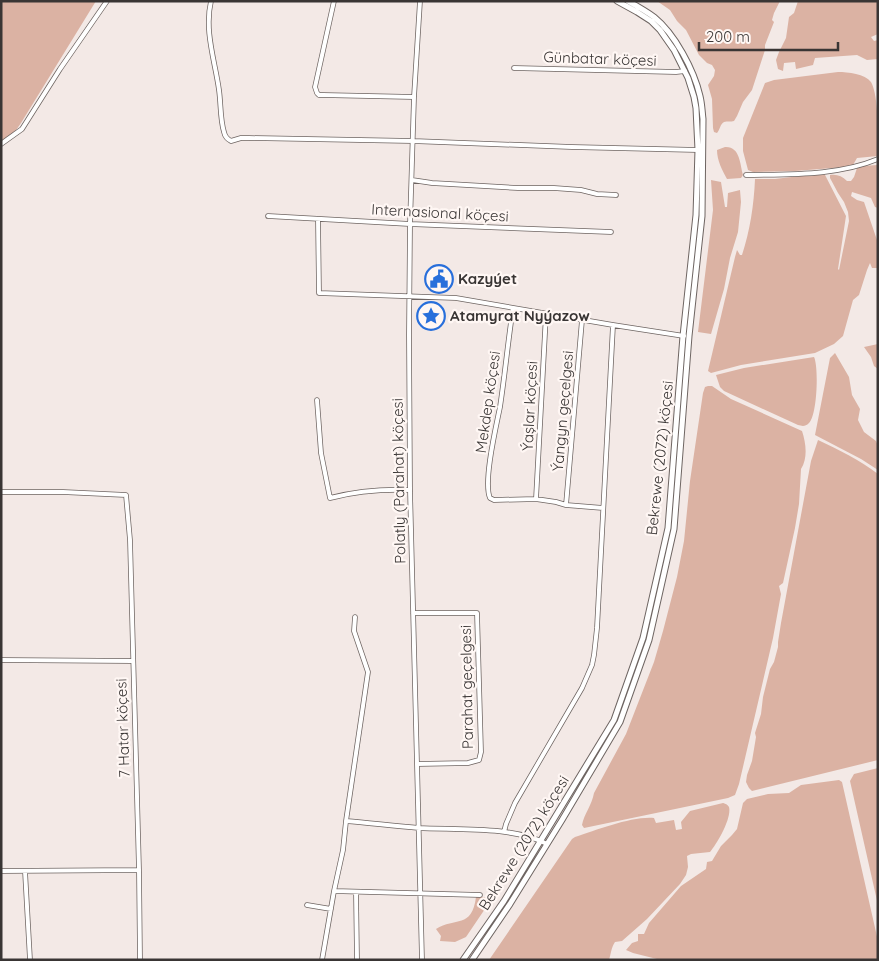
<svg xmlns="http://www.w3.org/2000/svg" width="879" height="961" font-family="Quicksand,sans-serif">
	<rect width="100%" height="100%" fill="#f3e9e6"/>
	<path fill="#dbb2a3" d="M1 1H96L21 123 14 133 1 142Z
		M657 1H780L774 13 772 20 774 22 765 45V50L752 90 743 102 737 116 734 121C731 122 727 121 724 122 720 124 720 130 717 133L714 132 713 128 712 99 708 85 714 76 715 70 712 65 707 63 699 55 686 30 677 21 670 10Z
		M798 1H878V34L871 37 874 41 878 40V59L867 60 857 55 815 58 813 65 796 69 795 62 784 63 783 71 778 69 776 60 779 52 786 38 789 17 794 13Z
		M838 72C848 72 865 74 871 82 879 96 878 138 878 156L857 158 853 165 845 167 795 171 753 172 748 170 743 151V138L765 83 774 80Z
		M725 147C740 146 740 164 743 175L741 178 727 179C722 170 717 160 717 150Z
		M878 165V208L875 207 871 198 852 192 851 196 857 200 864 202 878 243V268H872L870 263 867 270 859 295 853 300 843 336 834 344 815 353 741 365 711 373 708 371 735 257 737 250 740 255H742C750 231 754 204 755 179H775L824 173 846 216 838 269 839 270 849 221 848 212 844 202 838 193 830 178V175C837 174 842 176 847 181H851L854 177 857 168 861 166Z
		M711 180 721 182 725 207H727L728 193 740 190 741 202 738 232 730 258 724 289 711 334 698 332 713 210Z
		M878 344V369L874 366 871 357 864 347Z
		M835 353 849 377 852 395 860 409 858 420 864 432 876 441 878 446V470L861 459 815 435 830 358Z
		M814 357C819 367 817 416 809 423 805 427 802 426 798 425L724 391 720 387 716 375 744 368Z
		M708 386H712L731 399 802 431C806 443 808 458 801 469L799 504 795 528 783 583 779 586 781 594 773 638 739 784 735 795 728 798 584 828 582 825C584 814 592 805 594 793L626 734 654 662 663 631 677 577 684 541 690 481 703 393 705 387Z
		M818 440C839 450 860 460 878 474V760L752 791 749 788 746 782 747 775 752 761 756 737 755 733 761 714 763 697 770 669 774 662 778 647V642L781 623 811 461Z
		M878 768V905L850 781 854 774Z
		M839 780 842 782 878 941V960H661L633 953 626 950 632 943 638 941V934H644L649 923 681 886 706 869 707 862 712 861 721 846 732 835 737 829 743 803 747 799 768 794 789 793 801 785Z
		M723 803C726 804 727 804 729 807 732 818 717 844 710 852L691 854 687 856 688 867 686 875 680 884 647 919 622 941 615 942C611 948 611 954 609 960H489L572 839 575 837C597 830 632 816 654 818L656 823 674 820 676 830 682 829 681 822 690 811Z
		M476 897H491V900L466 937 455 942 440 941 441 936 436 929C455 917 472 929 476 897Z"/>
	<g fill="none" stroke-linecap="round" stroke-linejoin="round">
		<defs>
			<path id="minor" d="M211 1C204 31 215 61 219 90 221 104 220 119 224 132 225 137 227 139 231 141L241 138H249L413 141 572 147 698 150
				M334 1 315 87 317 93 319 95H323L414 97
				M420 1 414 97 410 224 409 335 410 490 422 960
				M514 68 676 72 685 71
				M1 144 22 129 60 69 107 1
				M746 175C790 174 837 176 878 159
				M412 180 432 183 518 188H554L581 190 597 194 616 195
				M268 216 410 224 611 232
				M318 219 319 293 456 298 613 325 684 336
				M513 308C508 341 505 374 500 407 496 427 483 482 490 498L494 500 536 499 556 502 566 505 603 508
				M317 400 321 453 330 498C357 491 382 489 410 490
				M1 492H63L126 495 130 540 139 870 140 960
				M536 499 546 314
				M566 505 582 320
				M413 613H477L481 752 479 760 468 763 417 764
				M1 660 133 661
				M346 821C370 823 394 826 419 828 456 830 514 826 547 844
				M504 832 506 824 515 803 582 688 592 665 594 655 597 628 613 325
				M1 871 139 870
				M25 871 30 960
				M334 891 480 895
				M356 892 357 960
				M307 905 331 909
				M322 960 334 891 343 850 346 821 368 672 354 631 355 617"/>
			<path id="secondary" d="M463 960 504 901 614 720 643 638 668 528 683 336 696 215 698 150 696 108 694 97 688 78 674 50 660 30 651 21 637 12 617 1
				M472 960 510 904 562 820 620 722 649 640 674 529 689 336 702 216 703 119C702 111 702 104 700 96 694 70 675 34 654 17 646 11 637 6 628 1"/>
		</defs>
		<use href="#minor" stroke="#6e6562" stroke-width="5.5"/>
		<use href="#secondary" stroke="#6e6562" stroke-width="7"/>
		<use href="#minor" stroke="#fff" stroke-width="4"/>
		<use href="#secondary" stroke="#fff" stroke-width="5"/>
	</g>
	<defs>
		<symbol id="civic-ring" viewBox="-11 -11 22 22"><circle r="9.5" fill="#fff7f4" stroke="#286fdb" stroke-width="1.5"/><path d="M-.6-6.5H3V-4.5H.6V-3L4-1V1h2V6H-6V1h2V-1L-.6-3ZM-1.2 2.5V6h2.4V2.5Z" fill="#286fdb"/></symbol>
		<symbol id="sight-ring" viewBox="-11 -11 22 22"><circle r="9.5" fill="#fff7f4" stroke="#286fdb" stroke-width="1.5"/><path d="M0-6L1.8-2.2L6-1.7L2.9 1.2L3.7 5.4L0 3.3L-3.7 5.4L-2.9 1.2L-6-1.7L-1.8-2.2Z" fill="#286fdb"/></symbol>
	</defs>
	<g fill-rule="evenodd">
		<use href="#civic-ring" x="423" y="263" width="32" height="32"/>
		<use href="#sight-ring" x="415" y="300" width="32" height="32"/>
	</g>
	<g text-anchor="middle" stroke-width="4.5" stroke-linejoin="round" paint-order="stroke">
		<g font-size="15" fill="#393534" stroke="#fff7f4">
			<text transform="translate(600 59) rotate(2)" y="5">Günbatar köçesi</text>
			<text transform="translate(440 213) rotate(3)" y="5">Internasional köçesi</text>
			<text transform="translate(488 402) rotate(-82)" y="5">Mekdep köçesi</text>
			<text transform="translate(530 406) rotate(-87)" y="5">Ýaşlar köçesi</text>
			<text transform="translate(563 411) rotate(-85)" y="5">Ýangyn geçelgesi</text>
			<text transform="translate(660 458) rotate(-84)" y="5">Bekrewe (2072) köçesi</text>
			<text transform="translate(399 481) rotate(-91)" y="5">Polatly (Parahat) köçesi</text>
			<text transform="translate(467 687) rotate(-91)" y="5">Parahat geçelgesi</text>
			<text transform="translate(123 728) rotate(-92)" y="5">7 Hatar köçesi</text>
			<text transform="translate(524 843) rotate(-58)" y="5">Bekrewe (2072) köçesi</text>
		</g>
		<g font-size="15" font-weight="bold" fill="#393534" stroke="#fff7f4" text-anchor="start">
			<text x="458" y="284">Kazyýet</text>
			<text x="450" y="321">Atamyrat Nyýazow</text>
		</g>
	</g>
	<rect width="879" height="961" fill="none" stroke="#393534" stroke-width="5"/>
	<path d="M699 42v8h139v-8" fill="none" stroke="#393534" stroke-width="2.5"/>
	<text x="706" y="42" font-size="15" fill="#393534" stroke="#fff7f4" stroke-width="4" paint-order="stroke">200 m</text>
</svg>
